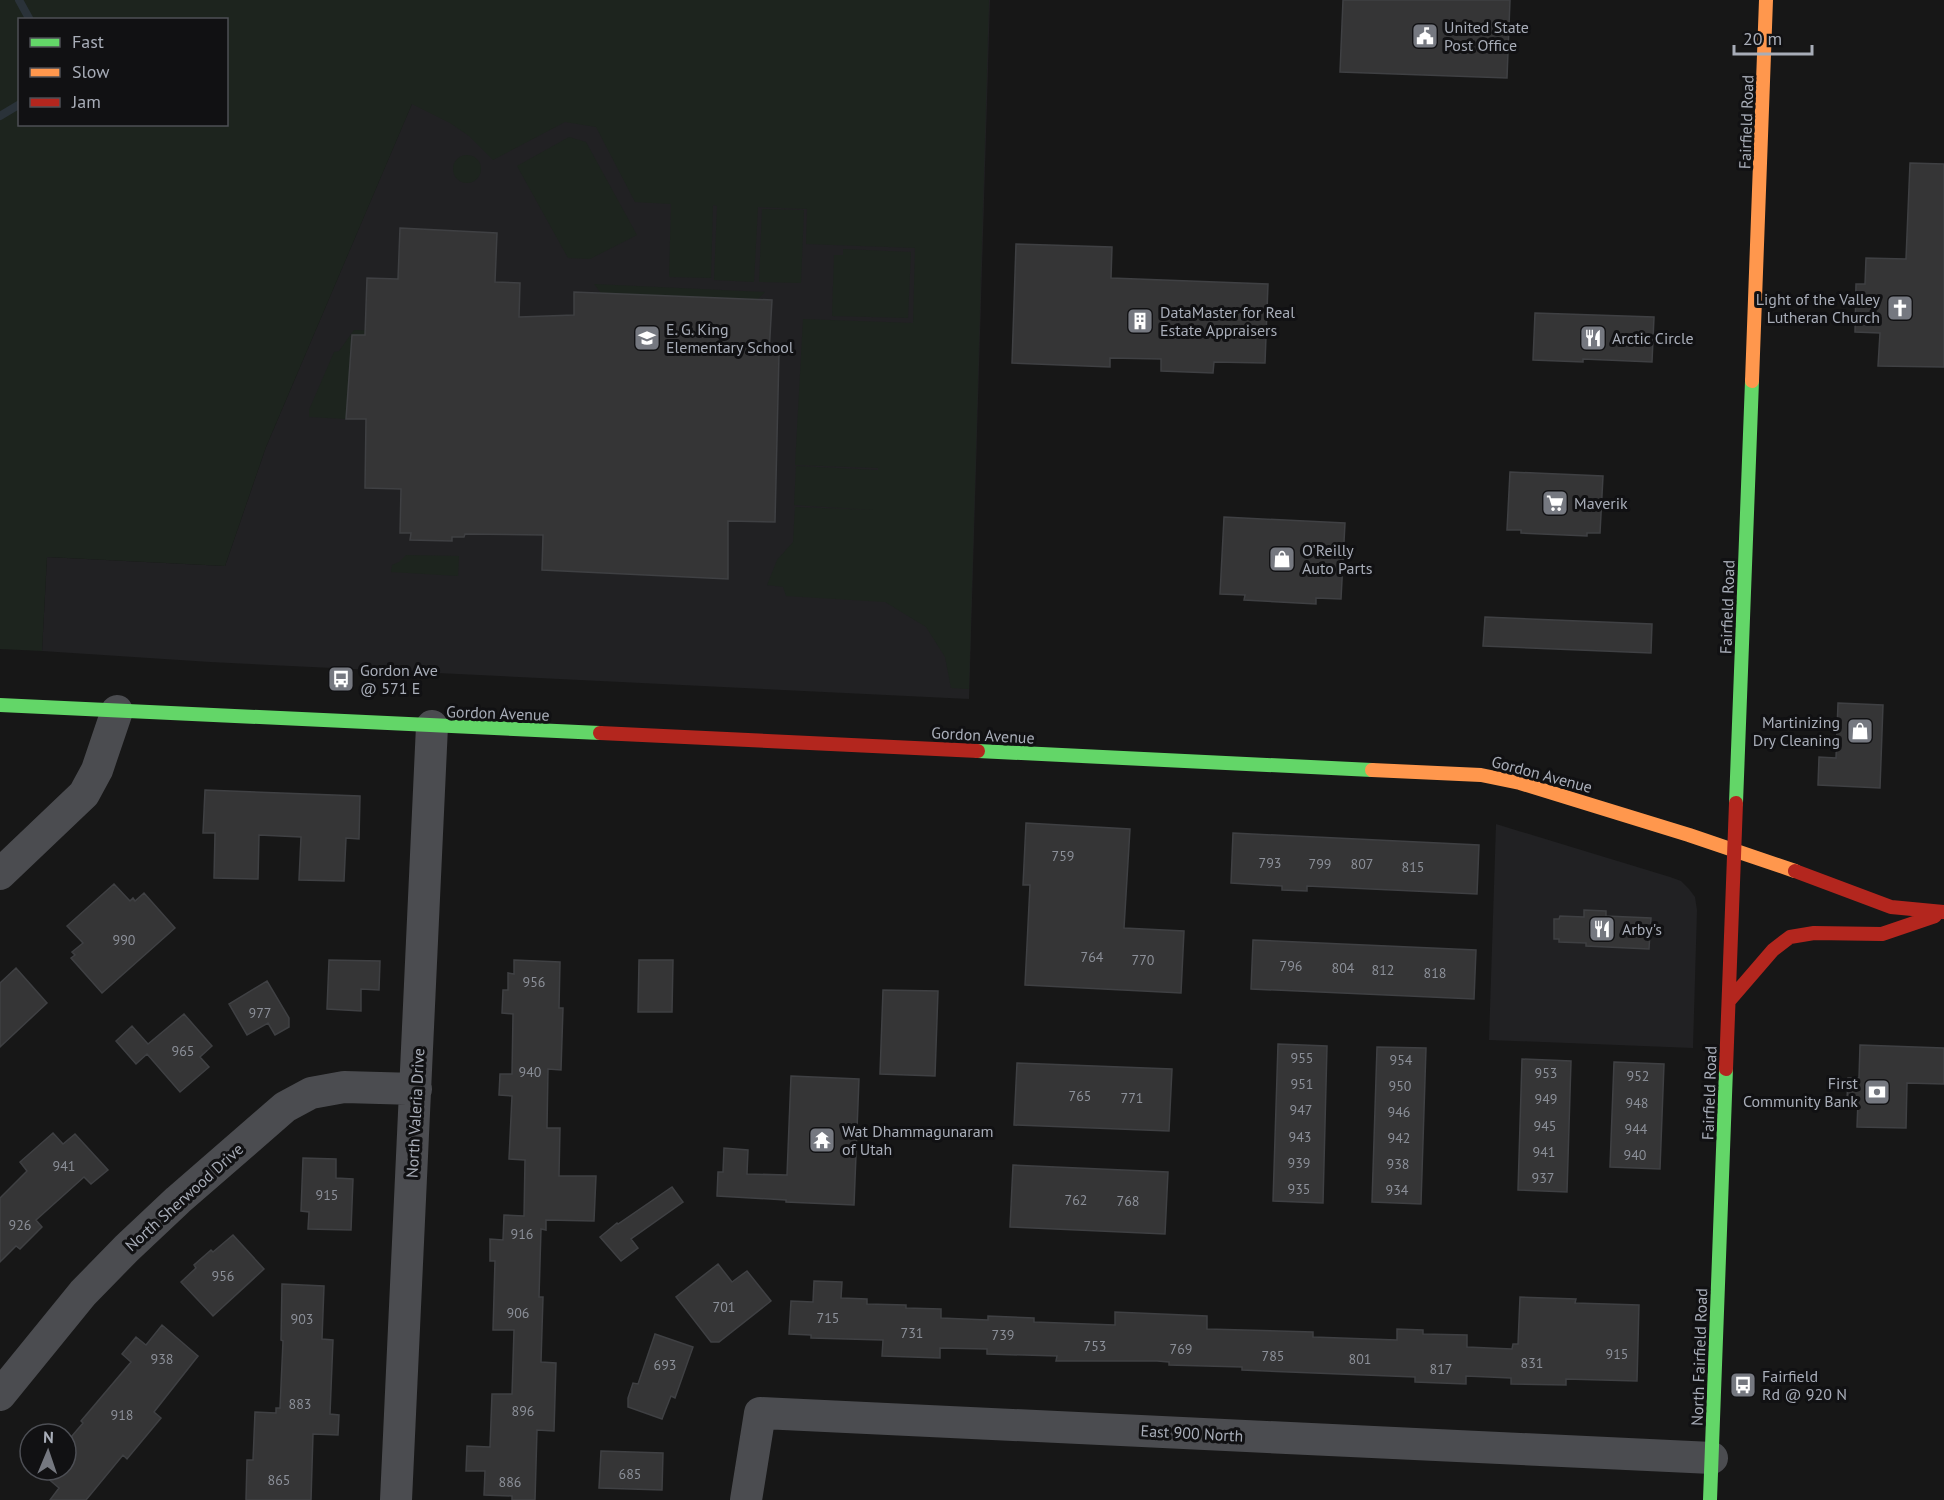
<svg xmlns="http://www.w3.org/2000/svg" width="1944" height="1500" font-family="'PT Sans',sans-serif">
	<rect width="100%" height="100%" fill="#171717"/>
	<path fill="#212123" d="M528 0H990L969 699 210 662 42 651 47 557 225 566 266 447 439 40Z
		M1496 824 1670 877 1681 881 1689 889 1695 897 1697 910 1693 1048 1489 1040Z"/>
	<path fill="#1d241e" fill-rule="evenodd" d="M0 0H989L969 689 951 688 945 657 926 627 885 602 786 596 783 587 767 585 777 560 793 542 795 507 874 510 794 505 796 466 878 470V468L795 465 803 319 913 323 915 248 806 244 807 209 758 207 754 282 714 280 717 206 713 205 711 278 669 277 671 204 635 202 596 127 565 122 493 160 469 136 450 123 412 104 266 447 225 566 47 557 42 651 0 649ZM20 20H226V124H20Z
		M569 137 586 142 637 235 590 259 568 258 517 166Z
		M453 169a14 14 0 1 1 28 0a14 14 0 1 1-28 0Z
		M762 209 804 210 801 283 759 282Z
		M843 249 911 252 908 318 832 316 834 255H843Z
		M594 284 765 292 757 300 601 293Z
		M354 330 396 331V337L352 335 346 419 309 417V410L334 352 339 351Z
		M406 555 459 556 458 576 391 572 392 565 399 562Z"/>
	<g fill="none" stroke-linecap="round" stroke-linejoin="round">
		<path stroke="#2a3239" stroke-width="8" d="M19 0 30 20
			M0 116 20 104"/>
	</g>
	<path fill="#353536" stroke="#3f4043" stroke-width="1.5" d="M1343 0H1510L1507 78 1340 72Z
		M1910 163 1944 164V367L1878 366 1880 333 1855 332 1856 284H1865L1866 258 1906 259Z
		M400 228 497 233 495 282 520 283 519 317 574 315V292L772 300 769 354H779L775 522 728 521V579L542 570 543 535 465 534 464 537H452V541L410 540 411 533H400L401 489 365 488 366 419H346L352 335H365L367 278 398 279Z
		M1016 244 1112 247 1111 278 1268 284 1265 363 1214 362 1213 373 1161 371V359L1110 358V367L1012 363Z
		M1535 313 1654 317 1652 362 1583 359V362L1533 360Z
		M1510 472 1603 476 1600 533H1587V536L1521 533V530H1507Z
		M1224 517 1345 523 1341 599 1316 598V604L1244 600 1245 595 1220 594Z
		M1485 617 1652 624 1651 653 1483 646Z
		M1838 703 1883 705 1880 788 1818 785 1819 757 1836 758Z
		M205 790 360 796 359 839 346 838 344 881 299 880 301 837 259 835 258 879 214 878 215 833H203Z
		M1026 823 1130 829 1124 928 1184 931 1181 993 1025 985 1030 885H1023Z
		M1233 833 1479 845 1477 894 1307 886V891L1282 890V886L1231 883Z
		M114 884 130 901 133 898 135 901 144 893 175 928 102 993 71 958 75 955 72 952 83 943 67 926Z
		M1584 910 1606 911V916L1651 918 1649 949 1586 946V943L1559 942V939H1554V919H1559L1560 916 1584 917Z
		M1253 940 1476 950 1474 999 1251 989Z
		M329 960 380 961 379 990 361 989V1011L327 1009Z
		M514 960 560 962 559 1008H563L561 1070 548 1069 547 1128H560L559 1176H596L594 1221 546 1220V1230L541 1229 539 1297H543L541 1362 556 1363 554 1431 537 1430 535 1500H512V1496L484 1495 485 1471H466L467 1446 490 1447 492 1394H512L514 1330H493L495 1261H490V1239L503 1240 504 1215 524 1216 525 1160 509 1159 512 1096 499 1095 500 1074H512L513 1014 502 1013 503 990H508V973L514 974Z
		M639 960H673L672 1012H638Z
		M16 968 47 1003 0 1047V983Z
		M267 981 289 1018V1027L275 1035 268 1023 247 1035 229 1004Z
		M883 990 938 991 935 1076 880 1074Z
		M184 1014 212 1046 200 1057 209 1067 180 1092 147 1054 136 1064 116 1041 132 1026 148 1044Z
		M1278 1044 1327 1046 1323 1203 1273 1201Z
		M1860 1045 1944 1048V1084L1907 1083 1906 1128 1857 1127 1858 1101 1847 1100 1848 1078H1859Z
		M1377 1047 1426 1048 1421 1204 1372 1202Z
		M1522 1059 1571 1061 1567 1192 1518 1190Z
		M1614 1062 1664 1064 1660 1169 1610 1167Z
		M1017 1063 1172 1069 1169 1131 1014 1125Z
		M791 1076 859 1079 854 1205 786 1202V1200L717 1196 718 1172H723L724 1148 748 1150 747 1174 787 1175Z
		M53 1133 63 1144 75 1134 108 1170 91 1184 84 1177 36 1220 42 1227 20 1249 16 1246 0 1262V1198L27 1171 20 1162Z
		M303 1158 336 1159V1178L353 1179 351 1230 308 1229 309 1212 301 1211Z
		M1013 1165 1168 1172 1165 1234 1010 1227Z
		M672 1187 683 1202 631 1239 638 1248 621 1261 600 1237 617 1223 618 1224Z
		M233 1235 264 1269 213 1316 181 1282 196 1268 194 1265 211 1250 213 1252Z
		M718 1264 732 1282 747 1271 771 1301 719 1342H711L676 1297Z
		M814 1281 842 1282 841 1298 867 1299V1304L906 1305V1308L941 1309V1318L988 1320V1316L1034 1318V1322L1115 1325V1312L1207 1316V1329L1313 1332V1337L1397 1340V1329L1423 1330V1334L1467 1335V1347L1512 1349 1513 1344H1518L1520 1297 1576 1299 1575 1303 1639 1305 1637 1381 1566 1379V1385L1511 1384V1378L1466 1376V1384L1415 1382V1377L1242 1370V1367L1169 1365V1362L1157 1361H1056L1057 1356 987 1354V1349L940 1348V1358L882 1356 883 1340 811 1338V1335L789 1334 791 1301 813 1302Z
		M282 1284 324 1286 322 1339 333 1340 330 1414 339 1415 338 1435 313 1434 311 1500H246L247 1460H253L255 1412 276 1413V1408H280L283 1341 281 1340Z
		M162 1325 198 1356 154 1412 161 1418 127 1459 123 1455 86 1500H50L59 1488 38 1470H66V1443L83 1423 81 1421 131 1362 122 1354 136 1337 146 1345Z
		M655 1334 693 1347 675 1398 671 1396 662 1419 628 1407V1398L633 1383 638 1384Z
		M601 1451 663 1453 662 1490 599 1488Z"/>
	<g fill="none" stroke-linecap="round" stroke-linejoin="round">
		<path stroke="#4b4c50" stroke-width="32" d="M0 874 84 794 97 770 117 711
			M0 1395 83 1293 127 1248 178 1200 285 1107 311 1093 344 1087 416 1089
			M396 1500 432 726
			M746 1500 760 1413 1712 1458"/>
		<path stroke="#63d668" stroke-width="14" d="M0 705 600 733
			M978 751 1372 770
			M1736 803 1752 381
			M1710 1500 1726 1069"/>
		<path stroke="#ff974d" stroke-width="14" d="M1752 381 1766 0
			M1372 770 1481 775 1520 783 1689 835 1795 871"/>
		<path stroke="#b3261e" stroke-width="14" d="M600 733 978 751
			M1795 871 1891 907 1944 912
			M1729 1001 1773 950 1790 937 1814 933 1882 934 1935 916
			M1726 1069 1736 803"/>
	</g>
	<defs>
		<symbol id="civic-square" viewBox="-11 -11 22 22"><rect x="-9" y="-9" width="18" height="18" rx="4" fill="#757880" stroke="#111113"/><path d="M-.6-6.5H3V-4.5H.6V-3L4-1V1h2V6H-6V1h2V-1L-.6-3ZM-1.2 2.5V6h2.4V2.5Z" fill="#fff"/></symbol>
		<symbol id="church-square" viewBox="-11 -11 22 22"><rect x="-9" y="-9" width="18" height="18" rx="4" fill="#757880" stroke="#111113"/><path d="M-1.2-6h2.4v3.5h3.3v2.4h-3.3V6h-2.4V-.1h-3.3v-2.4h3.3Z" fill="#fff"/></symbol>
		<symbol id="building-square" viewBox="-11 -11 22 22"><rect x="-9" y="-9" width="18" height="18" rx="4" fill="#757880" stroke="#111113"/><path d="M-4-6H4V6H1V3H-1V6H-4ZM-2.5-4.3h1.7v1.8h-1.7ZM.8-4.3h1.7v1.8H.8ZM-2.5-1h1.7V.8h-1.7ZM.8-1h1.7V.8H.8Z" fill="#fff"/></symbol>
		<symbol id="school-square" viewBox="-11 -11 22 22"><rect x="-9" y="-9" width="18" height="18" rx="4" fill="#757880" stroke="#111113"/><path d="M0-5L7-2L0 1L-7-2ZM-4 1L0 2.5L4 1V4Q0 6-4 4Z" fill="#fff"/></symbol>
		<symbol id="restaurant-square" viewBox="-11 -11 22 22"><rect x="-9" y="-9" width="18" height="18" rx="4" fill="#757880" stroke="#111113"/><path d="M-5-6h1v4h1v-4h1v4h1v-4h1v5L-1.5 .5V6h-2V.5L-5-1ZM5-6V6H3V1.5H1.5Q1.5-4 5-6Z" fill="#fff"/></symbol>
		<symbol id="supermarket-square" viewBox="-11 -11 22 22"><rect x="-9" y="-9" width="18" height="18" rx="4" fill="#757880" stroke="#111113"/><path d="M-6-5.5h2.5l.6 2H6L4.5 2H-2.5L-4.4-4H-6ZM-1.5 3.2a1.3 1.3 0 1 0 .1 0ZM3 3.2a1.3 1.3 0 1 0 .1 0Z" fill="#fff"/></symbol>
		<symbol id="shop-square" viewBox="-11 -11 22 22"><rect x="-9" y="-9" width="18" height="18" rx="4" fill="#757880" stroke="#111113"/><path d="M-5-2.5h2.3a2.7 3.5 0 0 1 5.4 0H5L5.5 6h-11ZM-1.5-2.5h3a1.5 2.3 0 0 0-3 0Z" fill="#fff"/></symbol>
		<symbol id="bus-square" viewBox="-11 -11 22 22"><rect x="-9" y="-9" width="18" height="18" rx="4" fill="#757880" stroke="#111113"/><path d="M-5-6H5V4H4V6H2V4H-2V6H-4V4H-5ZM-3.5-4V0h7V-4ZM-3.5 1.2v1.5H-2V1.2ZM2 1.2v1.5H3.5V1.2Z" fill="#fff"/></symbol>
		<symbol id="bank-square" viewBox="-11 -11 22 22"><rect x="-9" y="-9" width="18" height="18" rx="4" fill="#757880" stroke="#111113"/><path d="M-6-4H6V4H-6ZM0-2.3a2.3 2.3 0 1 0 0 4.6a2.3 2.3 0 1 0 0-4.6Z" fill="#fff"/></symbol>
		<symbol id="temple-square" viewBox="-11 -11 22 22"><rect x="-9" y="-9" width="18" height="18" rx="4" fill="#757880" stroke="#111113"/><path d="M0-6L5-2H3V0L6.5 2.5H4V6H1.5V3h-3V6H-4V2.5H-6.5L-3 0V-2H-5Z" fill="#fff"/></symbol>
	</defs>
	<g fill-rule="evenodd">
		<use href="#civic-square" x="1410" y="21" width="30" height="30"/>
		<use href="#church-square" x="1885" y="293" width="30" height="30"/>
		<use href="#building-square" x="1125" y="306" width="30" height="30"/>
		<use href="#school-square" x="632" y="323" width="30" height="30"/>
		<use href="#restaurant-square" x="1578" y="323" width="30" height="30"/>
		<use href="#supermarket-square" x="1540" y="488" width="30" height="30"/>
		<use href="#shop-square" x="1267" y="544" width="30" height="30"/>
		<use href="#bus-square" x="326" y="664" width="30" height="30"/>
		<use href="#shop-square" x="1845" y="716" width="30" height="30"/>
		<use href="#restaurant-square" x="1587" y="914" width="30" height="30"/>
		<use href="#bank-square" x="1862" y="1077" width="30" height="30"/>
		<use href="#temple-square" x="807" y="1125" width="30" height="30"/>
		<use href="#bus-square" x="1728" y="1370" width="30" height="30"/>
	</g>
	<g text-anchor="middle" stroke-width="6" stroke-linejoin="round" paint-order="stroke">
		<g font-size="14" fill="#8b8f98">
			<text x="1063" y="861">759</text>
			<text x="1270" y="868">793</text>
			<text x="1320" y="869">799</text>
			<text x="1362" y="869">807</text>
			<text x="1413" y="872">815</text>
			<text x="124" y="945">990</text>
			<text x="1092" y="962">764</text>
			<text x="1143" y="965">770</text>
			<text x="1291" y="971">796</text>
			<text x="1343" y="973">804</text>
			<text x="1383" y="975">812</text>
			<text x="1435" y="978">818</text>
			<text x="534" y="987">956</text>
			<text x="260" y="1018">977</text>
			<text x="183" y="1056">965</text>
			<text x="1302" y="1063">955</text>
			<text x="1401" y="1065">954</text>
			<text x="530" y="1077">940</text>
			<text x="1546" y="1078">953</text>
			<text x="1638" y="1081">952</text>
			<text x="1302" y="1089">951</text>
			<text x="1400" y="1091">950</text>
			<text x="1080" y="1101">765</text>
			<text x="1132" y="1103">771</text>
			<text x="1546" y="1104">949</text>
			<text x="1637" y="1108">948</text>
			<text x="1301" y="1115">947</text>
			<text x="1399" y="1117">946</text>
			<text x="1545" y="1131">945</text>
			<text x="1636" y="1134">944</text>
			<text x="1300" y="1142">943</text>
			<text x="1399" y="1143">942</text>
			<text x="1544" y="1157">941</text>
			<text x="1635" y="1160">940</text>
			<text x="1299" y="1168">939</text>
			<text x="1398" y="1169">938</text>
			<text x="64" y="1171">941</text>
			<text x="1543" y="1183">937</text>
			<text x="1299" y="1194">935</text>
			<text x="1397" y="1195">934</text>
			<text x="327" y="1200">915</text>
			<text x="1076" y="1205">762</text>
			<text x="1128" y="1206">768</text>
			<text x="20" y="1230">926</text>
			<text x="522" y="1239">916</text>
			<text x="223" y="1281">956</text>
			<text x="724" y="1312">701</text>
			<text x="518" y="1318">906</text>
			<text x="828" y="1323">715</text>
			<text x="302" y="1324">903</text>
			<text x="912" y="1338">731</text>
			<text x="1003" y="1340">739</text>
			<text x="1095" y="1351">753</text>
			<text x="1181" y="1354">769</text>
			<text x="1617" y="1359">915</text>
			<text x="1273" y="1361">785</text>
			<text x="162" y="1364">938</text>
			<text x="1360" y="1364">801</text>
			<text x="1532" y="1368">831</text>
			<text x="665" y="1370">693</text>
			<text x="1441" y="1374">817</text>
			<text x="300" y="1409">883</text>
			<text x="523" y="1416">896</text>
			<text x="122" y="1420">918</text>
			<text x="630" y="1479">685</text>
			<text x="279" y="1485">865</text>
			<text x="510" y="1487">886</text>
		</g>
		<g font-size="16" fill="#a8adb8" stroke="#111113" text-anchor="start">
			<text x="1444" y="33">United State<tspan x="1444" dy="18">Post Office</tspan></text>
			<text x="1880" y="305" text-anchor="end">Light of the Valley<tspan x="1880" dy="18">Lutheran Church</tspan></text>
			<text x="1160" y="318">DataMaster for Real<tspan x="1160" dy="18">Estate Appraisers</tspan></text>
			<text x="666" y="335">E. G. King<tspan x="666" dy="18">Elementary School</tspan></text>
			<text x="1612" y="344">Arctic Circle</text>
			<text x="1574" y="509">Maverik</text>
			<text x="1302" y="556">O'Reilly<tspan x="1302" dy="18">Auto Parts</tspan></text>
			<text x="360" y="676">Gordon Ave<tspan x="360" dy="18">@ 571 E</tspan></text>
			<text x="1840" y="728" text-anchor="end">Martinizing<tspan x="1840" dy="18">Dry Cleaning</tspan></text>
			<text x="1622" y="935">Arby's</text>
			<text x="1858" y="1089" text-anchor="end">First<tspan x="1858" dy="18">Community Bank</tspan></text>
			<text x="842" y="1137">Wat Dhammagunaram<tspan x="842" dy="18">of Utah</tspan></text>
			<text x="1762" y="1382">Fairfield<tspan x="1762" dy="18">Rd @ 920 N</tspan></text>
		</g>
		<g font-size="16" fill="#a8adb8" stroke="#111113">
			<text transform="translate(1746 122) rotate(-88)" y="6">Fairfield Road</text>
			<text transform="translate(1727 607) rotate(-88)" y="6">Fairfield Road</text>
			<text transform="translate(498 713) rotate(2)" y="6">Gordon Avenue</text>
			<text transform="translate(983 735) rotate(3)" y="6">Gordon Avenue</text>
			<text transform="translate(1542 774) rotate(15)" y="6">Gordon Avenue</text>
			<text transform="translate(1709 1093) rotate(-88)" y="6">Fairfield Road</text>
			<text transform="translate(415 1113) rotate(-87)" y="6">North Valeria Drive</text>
			<text transform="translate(184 1197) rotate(-42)" y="6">North Sherwood Drive</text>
			<text transform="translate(1699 1357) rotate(-88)" y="6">North Fairfield Road</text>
			<text transform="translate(1192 1433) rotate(3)" y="6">East 900 North</text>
		</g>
	</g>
	<rect x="18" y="18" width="210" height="108" fill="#111113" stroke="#4d4f55" stroke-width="1.5"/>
	<rect x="30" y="38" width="30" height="9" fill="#63d668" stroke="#4d4f55" stroke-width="1.5"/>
	<text x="72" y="48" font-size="18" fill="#a8adb8">Fast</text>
	<rect x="30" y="68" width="30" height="9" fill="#ff974d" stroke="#4d4f55" stroke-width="1.5"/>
	<text x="72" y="78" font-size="18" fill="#a8adb8">Slow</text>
	<rect x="30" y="98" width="30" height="9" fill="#b3261e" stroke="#4d4f55" stroke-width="1.5"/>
	<text x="72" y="108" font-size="18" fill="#a8adb8">Jam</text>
	<g transform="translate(48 1452) rotate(2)"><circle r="28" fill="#111113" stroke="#4d4f55" stroke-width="1.5"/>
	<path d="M0-4.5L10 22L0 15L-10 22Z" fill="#757880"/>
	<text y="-9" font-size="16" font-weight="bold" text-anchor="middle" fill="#a8adb8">N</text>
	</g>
	<path d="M1734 45v9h78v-9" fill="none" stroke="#a8adb8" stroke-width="3"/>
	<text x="1743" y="45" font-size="18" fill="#a8adb8" stroke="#111113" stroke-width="4.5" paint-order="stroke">20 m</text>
</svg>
